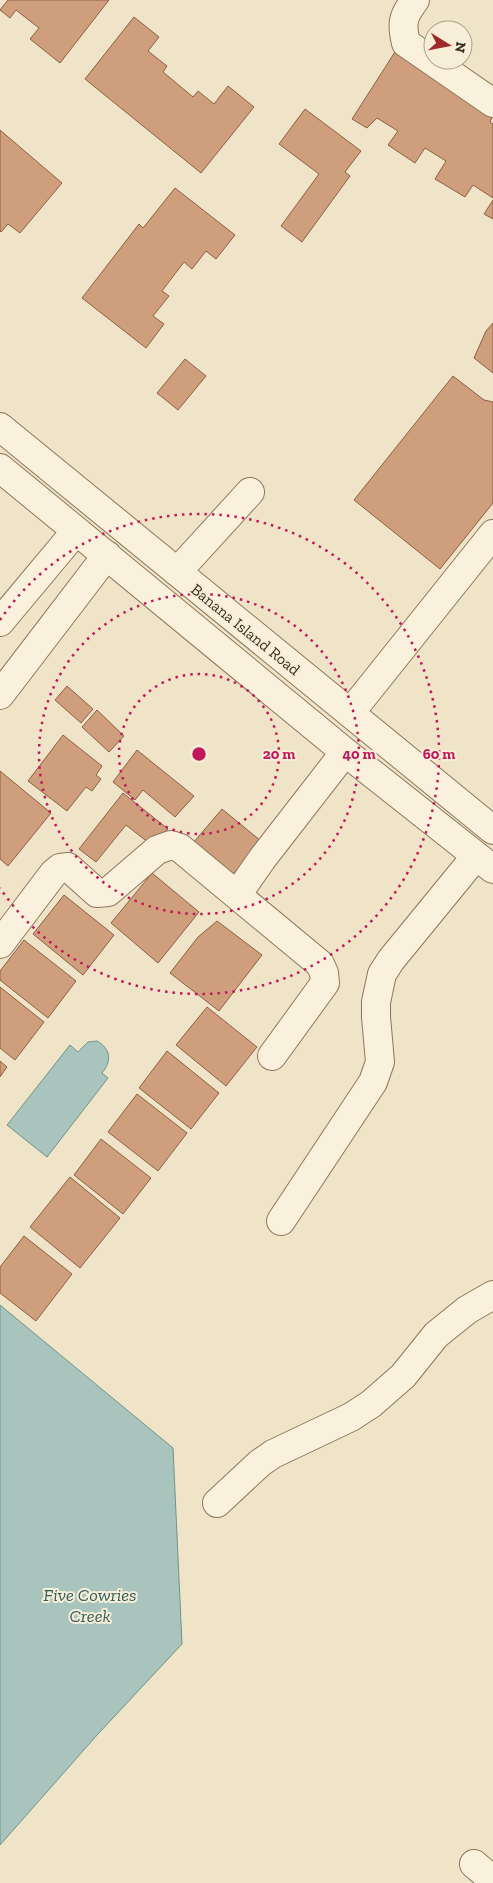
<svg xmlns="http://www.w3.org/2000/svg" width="493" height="1883" font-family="'Zilla Slab',serif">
	<rect width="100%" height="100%" fill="#f0e4c8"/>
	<path fill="#a9c4bc" stroke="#6f938a" d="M97 1041C111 1049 112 1061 102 1073L108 1078 47 1157 7 1125 70 1045 78 1052 88 1042Z
		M0 1305 173 1448 182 1644 98 1734 0 1845Z"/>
	<path fill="#cf9f7d" stroke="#8d5f41" d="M8 0H109L60 63 30 39 39 28 16 10 10 18 0 10Z
		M134 17 159 37 148 51 167 66 163 72 193 97 198 91 214 104 228 86 254 107 201 173 85 79Z
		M395 52 493 115 490 122 493 124V198L473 185 465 197 435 179 446 161 425 148 415 163 388 145 398 131 377 118 367 128 352 119Z
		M305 109 361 151 345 172 350 176 302 242 281 226 319 174 279 144Z
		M0 130 62 183 20 233 8 224 1 232 0 231Z
		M175 188 235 235 216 259 206 251 192 269 184 262 162 291 169 296 153 316 164 324 146 348 82 298 139 224 143 228Z
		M493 200V219L484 214Z
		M493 323V373L474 358 486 331Z
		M185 359 206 376 178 410 157 393Z
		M453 376 484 400 493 402V503L440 569 354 500Z
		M67 686 93 709 81 723 55 700Z
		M97 710 124 736 109 752 82 727Z
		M63 735 102 766 96 775 101 779 92 791 86 787 67 811 28 781Z
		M137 750 194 796 175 817 143 790 135 800 113 782Z
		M0 771 51 813 8 866 0 859Z
		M123 793 168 829 154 847 126 825 96 862 79 849Z
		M222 809 261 841 231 877 193 843Z
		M152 873 199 912 158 963 111 923Z
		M64 895 114 935 83 975 33 934Z
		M217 921 262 955 219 1011 170 973 198 937Z
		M24 940 76 981 48 1018 0 980V971Z
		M0 987 44 1022 15 1060 0 1048Z
		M207 1007 257 1047 226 1086 176 1045Z
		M167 1051 219 1093 191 1129 139 1088Z
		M0 1061 7 1067 0 1077Z
		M137 1094 187 1133 158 1171 108 1132Z
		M101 1139 151 1178 123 1214 74 1175Z
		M70 1177 120 1218 80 1268 30 1227Z
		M24 1236 72 1274 36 1321 0 1293V1267Z"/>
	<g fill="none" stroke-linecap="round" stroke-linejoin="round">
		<defs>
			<path id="minor" d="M415 0C403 16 401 23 406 43L493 103
				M0 427 493 830
				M0 468 345 752 493 869
				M177 572 250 492
				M0 622 76 531
				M0 695 107 555
				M350 713 493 534
				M237 895 262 859 345 752
				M0 944 53 874 60 868 68 867 97 893 108 892 157 850 171 845 180 848 320 964 324 973 325 983 272 1056
				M281 1221 373 1082 380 1062 376 1017V1002L382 974 391 960 476 856
				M217 1503 260 1463 273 1454 351 1417 371 1404 403 1376 436 1335 467 1310 493 1295
				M474 1864 493 1880"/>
		</defs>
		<use href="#minor" stroke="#8d765c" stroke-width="30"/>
		<use href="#minor" stroke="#faf1dc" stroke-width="28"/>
	</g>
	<g fill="none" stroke="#c2185b" stroke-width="2.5" stroke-dasharray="2.5 5">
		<circle cx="199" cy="754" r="80"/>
		<circle cx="199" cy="754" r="160"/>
		<path d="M0 620A240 240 0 1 1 0 888"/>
	</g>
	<g text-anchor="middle" stroke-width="4" stroke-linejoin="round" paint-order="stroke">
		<g font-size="16" fill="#3d2e20" stroke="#f7eed8">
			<text transform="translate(246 629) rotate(39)" y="6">Banana Island Road</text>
		</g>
		<g font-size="18" font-style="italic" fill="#2f5d5a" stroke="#f7eed8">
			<text x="90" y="1601">Five Cowries<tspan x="90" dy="21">Creek</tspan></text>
		</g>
	</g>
	<circle cx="199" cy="754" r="8" fill="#c2185b" stroke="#f7eed8" stroke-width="2.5"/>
	<g font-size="15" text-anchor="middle" font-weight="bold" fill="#c2185b" stroke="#f7eed8" stroke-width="4" stroke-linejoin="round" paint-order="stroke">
		<text x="279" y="759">20 m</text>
		<text x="359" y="759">40 m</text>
		<text x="439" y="759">60 m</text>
	</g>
	<g transform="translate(448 45) rotate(100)"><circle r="24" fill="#f7eed8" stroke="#ada18e"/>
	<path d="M0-4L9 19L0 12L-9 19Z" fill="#9e2a2b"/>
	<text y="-8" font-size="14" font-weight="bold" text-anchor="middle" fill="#3d2e20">N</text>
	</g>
</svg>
